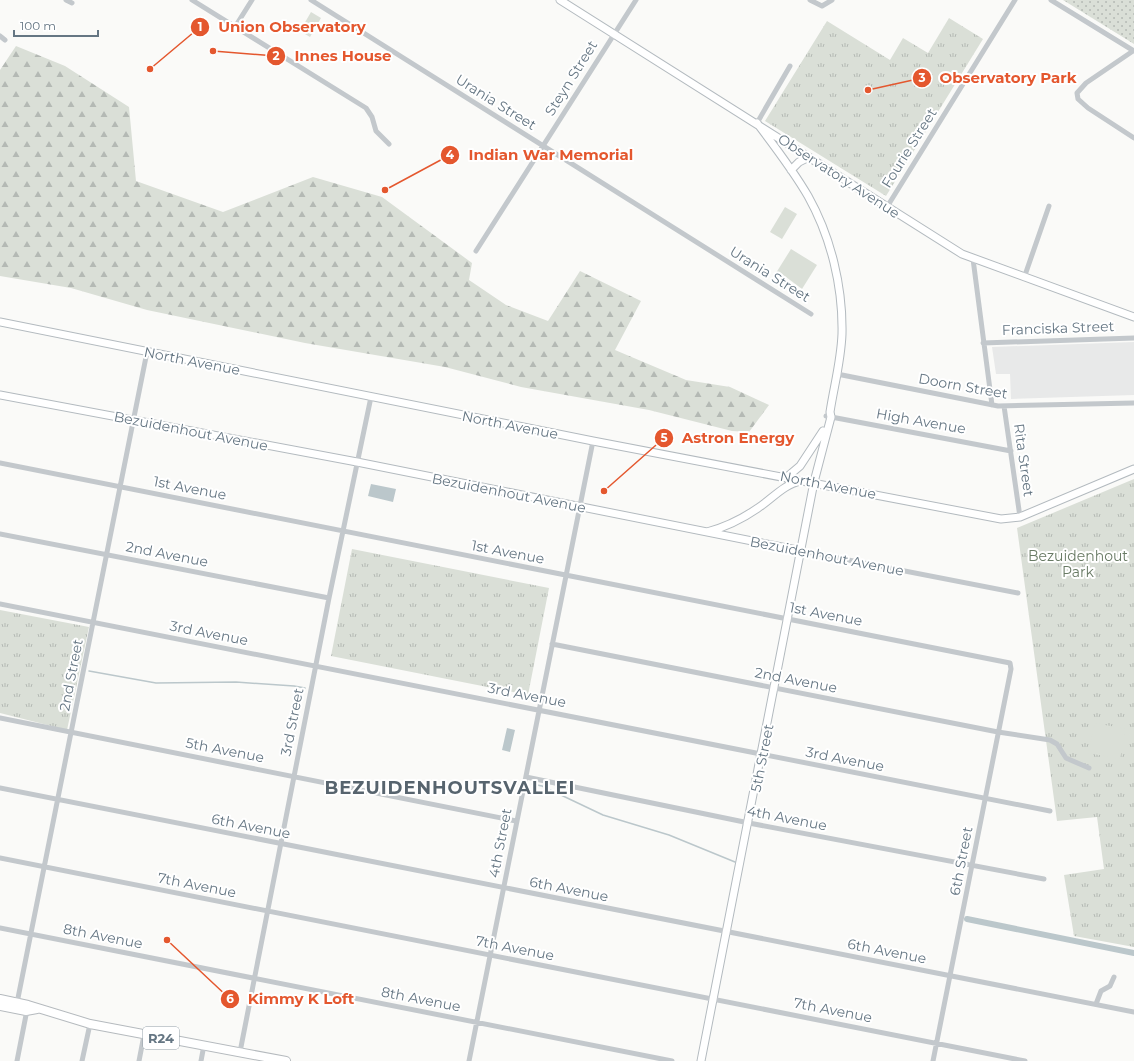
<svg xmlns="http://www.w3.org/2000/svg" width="1134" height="1061" font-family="Montserrat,sans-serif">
	<defs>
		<pattern id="grass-dots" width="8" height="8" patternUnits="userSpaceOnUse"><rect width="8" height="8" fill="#dadfd7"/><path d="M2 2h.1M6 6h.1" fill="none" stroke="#b4b9b4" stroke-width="1.8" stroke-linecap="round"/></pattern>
		<pattern id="forest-firs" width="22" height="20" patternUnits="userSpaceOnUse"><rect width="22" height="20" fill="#dadfd7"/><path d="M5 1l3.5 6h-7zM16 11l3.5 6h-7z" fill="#b4b9b4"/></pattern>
		<pattern id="park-tufts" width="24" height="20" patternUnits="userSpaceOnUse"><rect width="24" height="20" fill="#dadfd7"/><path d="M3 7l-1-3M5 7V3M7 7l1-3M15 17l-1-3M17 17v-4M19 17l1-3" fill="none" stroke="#b4b9b4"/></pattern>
	</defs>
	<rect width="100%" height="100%" fill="#fafaf8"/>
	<path fill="#e8e9e9" d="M1134 342V395L1011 399 1010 374H996L992 347Z"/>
	<path fill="url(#grass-dots)" d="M1063 0H1134V44Z"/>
	<path fill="url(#forest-firs)" d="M16 46 65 66 129 107 136 181 223 212 313 177 382 197 472 263 469 280 506 305 548 321 580 271 641 301 615 350 686 380 730 387 769 405 749 432 732 431 649 410 521 387 445 367 305 343 147 310 71 288 0 276V70Z"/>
	<path fill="url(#park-tufts)" d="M949 18 983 39 886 196 765 121 827 21 890 60 903 38 928 53Z
		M1134 479V947L1074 936 1064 875 1104 869 1097 817 1057 821 1017 528Z
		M352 549 549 588 528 695 331 656Z
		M0 610 89 627 67 730 0 713Z"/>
	<path fill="#dadfd7" d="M311 12 321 18 310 37 300 31Z
		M785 207 797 214 782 239 770 232Z
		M791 249 817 265 802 289 782 274 780 276 776 273Z
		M1095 723 1126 729 1120 759 1088 753Z"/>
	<path fill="#bbc7cb" d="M371 484 396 489 393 502 368 496Z
		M507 728 515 730 510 752 502 750Z"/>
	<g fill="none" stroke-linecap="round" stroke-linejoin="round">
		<path stroke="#bbc7cb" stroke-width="1.5" d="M89 671 156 683 236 682 294 686 305 688
			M532 784 542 786 603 815 669 835 735 862"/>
		<path stroke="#bbc7cb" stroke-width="6" d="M967 919 1134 953"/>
		<defs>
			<path id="secondary" d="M560 0 962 254 1134 317
				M791 170 799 162 809 157
				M0 322 593 441 1001 519 1020 517 1134 469
				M0 395 357 462 802 551
				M787 477 800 466 823 431
				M707 532C726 527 742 519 758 508 772 499 784 484 801 481
				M701 1061 814 482 831 417 830 412C834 386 841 361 842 334 843 287 831 237 808 196 793 170 775 147 757 123"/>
			<path id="primary" d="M0 999 28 1005 90 1024 286 1061
				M0 1006 26 1011 37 1009"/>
		</defs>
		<use href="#secondary" stroke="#b3babf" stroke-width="9"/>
		<use href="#primary" stroke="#b5babe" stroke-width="10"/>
		<path stroke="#c3c8cc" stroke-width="5" d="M66 0 72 3
			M192 0 366 108 372 117 376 131 389 144
			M311 0 811 314
			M810 0 822 6 832 0
			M1051 0 1134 51
			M235 27 252 0
			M0 36 5 40
			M1133 51 1086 83 1077 93 1078 99 1088 108 1134 138
			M757 123 790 66
			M887 207 1015 0
			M476 251 636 0
			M973 259 992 405
			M1024 278 1049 206
			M983 343 1134 338
			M837 374 998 406 1134 403
			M1004 406 1020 517
			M826 416 1011 451
			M0 463 1010 663 1011 669 933 1061
			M0 534 329 598
			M802 551 1018 593
			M0 604 1050 811
			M552 644 998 732 1050 740 1057 744 1066 758 1089 768
			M0 718 516 821
			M526 777 749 823 1044 879
			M0 788 1134 1012
			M0 858 1025 1061
			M0 928 672 1061
			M17 1003 147 352
			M1096 1004 1101 991 1110 986 1114 977
			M240 1052 329 598 371 397
			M17 1061 27 1010
			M82 1061 90 1024
			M139 1061 144 1035
			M201 1061 204 1045
			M469 1061 593 441"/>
		<use href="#secondary" stroke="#fff" stroke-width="7"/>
		<use href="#primary" stroke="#fff" stroke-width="8"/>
	</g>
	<g text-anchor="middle" stroke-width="4" stroke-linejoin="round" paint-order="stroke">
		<rect fill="#fff" stroke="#939fa8" stroke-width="1" x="143" y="1027" width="36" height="22" rx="3"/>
		<g font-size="13" font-weight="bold" fill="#657683">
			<text x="161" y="1043">R24</text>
		</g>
		<g font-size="14" fill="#657683" stroke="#fff">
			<text transform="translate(571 78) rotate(-58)" y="5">Steyn Street</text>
			<text transform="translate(496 102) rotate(32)" y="5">Urania Street</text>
			<text transform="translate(909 148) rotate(-58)" y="5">Fourie Street</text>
			<text transform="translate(839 176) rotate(33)" y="5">Observatory Avenue</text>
			<text transform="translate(770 274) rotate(32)" y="5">Urania Street</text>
			<text transform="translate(1058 328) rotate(-2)" y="5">Franciska Street</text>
			<text transform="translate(192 361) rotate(11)" y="5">North Avenue</text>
			<text transform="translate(963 386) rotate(10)" y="5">Doorn Street</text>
			<text transform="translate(921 421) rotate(10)" y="5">High Avenue</text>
			<text transform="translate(510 425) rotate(11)" y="5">North Avenue</text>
			<text transform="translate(191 431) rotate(11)" y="5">Bezuidenhout Avenue</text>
			<text transform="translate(1024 460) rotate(82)" y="5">Rita Street</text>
			<text transform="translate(828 485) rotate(11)" y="5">North Avenue</text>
			<text transform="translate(190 488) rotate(11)" y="5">1st Avenue</text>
			<text transform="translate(509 493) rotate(11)" y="5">Bezuidenhout Avenue</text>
			<text transform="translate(508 552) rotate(11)" y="5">1st Avenue</text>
			<text transform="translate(167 554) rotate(11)" y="5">2nd Avenue</text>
			<text transform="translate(827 556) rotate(11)" y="5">Bezuidenhout Avenue</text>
			<text transform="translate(826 614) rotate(11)" y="5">1st Avenue</text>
			<text transform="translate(209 633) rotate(11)" y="5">3rd Avenue</text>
			<text transform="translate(71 675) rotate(-79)" y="5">2nd Street</text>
			<text transform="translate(796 680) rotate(11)" y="5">2nd Avenue</text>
			<text transform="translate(527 695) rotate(11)" y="5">3rd Avenue</text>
			<text transform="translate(292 722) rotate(-79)" y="5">3rd Street</text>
			<text transform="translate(225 750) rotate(11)" y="5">5th Avenue</text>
			<text transform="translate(762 758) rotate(-79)" y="5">5th Street</text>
			<text transform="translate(845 759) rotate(11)" y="5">3rd Avenue</text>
			<text transform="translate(787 818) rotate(11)" y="5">4th Avenue</text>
			<text transform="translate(251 826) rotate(11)" y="5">6th Avenue</text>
			<text transform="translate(500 843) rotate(-79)" y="5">4th Street</text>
			<text transform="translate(961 861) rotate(-79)" y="5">6th Street</text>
			<text transform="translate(197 885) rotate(11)" y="5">7th Avenue</text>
			<text transform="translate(569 889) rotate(11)" y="5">6th Avenue</text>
			<text transform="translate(103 936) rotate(11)" y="5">8th Avenue</text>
			<text transform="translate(515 948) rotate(11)" y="5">7th Avenue</text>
			<text transform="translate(887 951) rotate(11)" y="5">6th Avenue</text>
			<text transform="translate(421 999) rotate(11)" y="5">8th Avenue</text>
			<text transform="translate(833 1010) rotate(11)" y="5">7th Avenue</text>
		</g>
		<g font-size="14" fill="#687a64" stroke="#fff">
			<text x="1078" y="561">Bezuidenhout<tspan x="1078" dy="16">Park</tspan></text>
		</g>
		<g font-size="18" font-weight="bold" letter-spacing="1" fill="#57646e" stroke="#fff">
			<text x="450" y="794">BEZUIDENHOUTSVALLEI</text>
		</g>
	</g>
	<path fill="none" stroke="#e4572e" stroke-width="1.5" d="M150 69L200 27M213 51L276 56M868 90L922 78M385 190L450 155M604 491L664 438M167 940L230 999"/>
	<g fill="#e4572e" stroke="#fff" stroke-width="1.5">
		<circle cx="150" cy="69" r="4"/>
		<circle cx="213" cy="51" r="4"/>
		<circle cx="868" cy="90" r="4"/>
		<circle cx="385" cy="190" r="4"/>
		<circle cx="604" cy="491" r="4"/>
		<circle cx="167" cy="940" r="4"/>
		<circle cx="200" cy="27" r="10"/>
		<circle cx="276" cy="56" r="10"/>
		<circle cx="922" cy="78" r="10"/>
		<circle cx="450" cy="155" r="10"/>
		<circle cx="664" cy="438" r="10"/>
		<circle cx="230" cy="999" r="10"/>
	</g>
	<g font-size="12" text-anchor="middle" font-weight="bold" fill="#fff">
		<text x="200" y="31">1</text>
		<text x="276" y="60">2</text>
		<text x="922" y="82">3</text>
		<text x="450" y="159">4</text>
		<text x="664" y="442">5</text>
		<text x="230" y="1003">6</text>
	</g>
	<g font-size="15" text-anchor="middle" font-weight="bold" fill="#e4572e" stroke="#fff" stroke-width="4" stroke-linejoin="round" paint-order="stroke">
		<text x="292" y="32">Union Observatory</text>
		<text x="343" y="61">Innes House</text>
		<text x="1008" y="83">Observatory Park</text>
		<text x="551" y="160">Indian War Memorial</text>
		<text x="738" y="443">Astron Energy</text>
		<text x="301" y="1004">Kimmy K Loft</text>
	</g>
	<path d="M14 30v6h84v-6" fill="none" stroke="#657683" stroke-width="2"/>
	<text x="20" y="30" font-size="12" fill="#657683" stroke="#ffffff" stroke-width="3" paint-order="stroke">100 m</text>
</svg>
